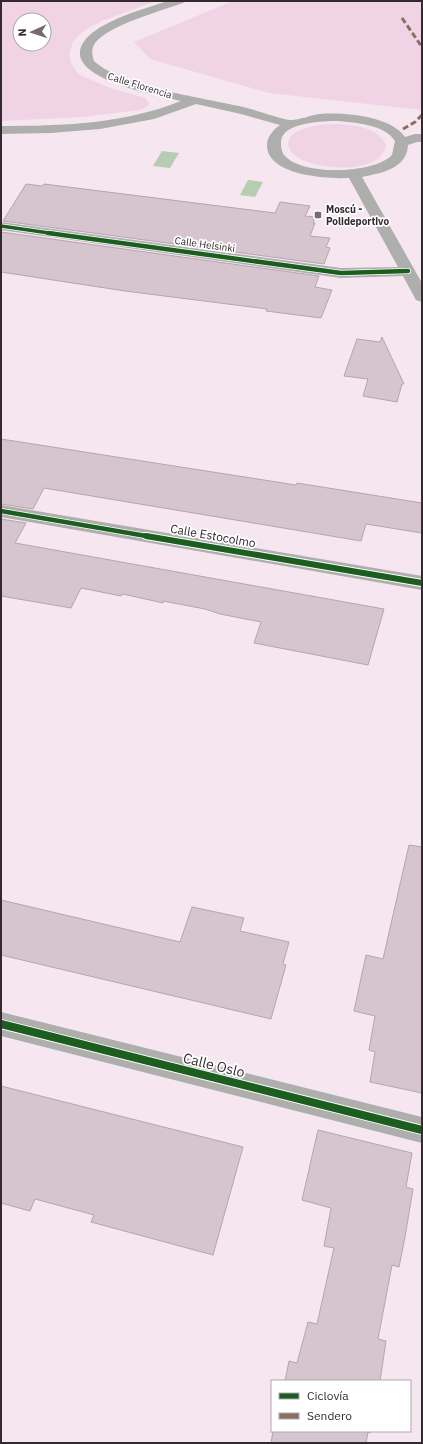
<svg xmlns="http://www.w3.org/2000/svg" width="423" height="1444" font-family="'IBM Plex Sans',sans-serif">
	<rect width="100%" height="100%" fill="#f5e6ef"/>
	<path fill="#f0d3e4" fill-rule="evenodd" d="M1 1H156L102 21 90 27 80 34 73 42 69 54 71 63 78 74 110 88 145 98 149 103 148 106 140 110 81 117 1 121ZM20 20H44V44H20Z
		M233 1H422V110L269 93 150 59 134 42Z
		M337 124C354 125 378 127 386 145 382 176 314 170 296 156 292 153 288 148 288 143 290 126 325 124 337 124Z"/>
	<path fill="#b6cdb1" d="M162 151 179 153 170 168 153 166Z
		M248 180 263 182 255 197 240 195Z"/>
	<path fill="#d6c4cf" stroke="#b2a7ae" d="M26 184 42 186 44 184 275 213 280 202 310 206 305 216 315 217 313 223H315L310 236 330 238 326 247 330 248 324 264 3 221Z
		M1 232 319 276 315 287 332 290 321 318 266 311 267 309 125 291 1 272Z
		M382 337 404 384H402L397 402 363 396 368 379 344 376 357 339 380 342Z
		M1 439 296 485 297 483 422 503V533L366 524 361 541 44 488 33 509 1 504Z
		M1 519 26 523 15 543 384 609 368 665 254 643 261 622 220 614 205 609 163 601V603L123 594 121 596 81 588 71 608 1 596Z
		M409 845 422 847V1093L370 1082 375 1052 369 1050 375 1016 354 1011 366 955 383 959Z
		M1 900 180 942 192 907 244 918 240 931 289 942 283 964 286 965 271 1019 1 955Z
		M1 1086 243 1147 213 1255 91 1222 94 1215 35 1199 30 1211 1 1203Z
		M318 1130 412 1153 406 1187 413 1189 405 1237 399 1267 392 1265 378 1339 386 1341 380 1381H285L289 1361 297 1363 308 1322 317 1324 334 1248 324 1246 331 1208 302 1200Z
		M273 1431H371L370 1433 368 1432 366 1443H271Z"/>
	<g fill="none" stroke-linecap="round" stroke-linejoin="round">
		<path fill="#aeaead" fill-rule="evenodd" d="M168 1H185L183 3C161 11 109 25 95 43 91 49 92 55 94 61 123 88 207 98 247 108 256 110 283 120 291 120 300 120 311 115 320 114 344 112 391 116 405 137L415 134H422V142H417L408 145C407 169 381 173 362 177L422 283V302L416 300 403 276 341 278 1 230V222L341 268 398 267 349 178C328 179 267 176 267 145 267 137 273 130 280 125L241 114 196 104 154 119 100 129 51 133 1 134V126C62 126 124 124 181 101 160 96 76 81 80 51 81 44 86 38 92 33 113 17 143 9 168 1ZM338 121C356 123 384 124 395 141L392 155C374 174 303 176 285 156 281 152 281 146 281 141 283 122 324 121 338 121Z
			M1 505 422 576V590L1 517Z
			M1 1012 422 1117V1143L1 1036Z"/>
		<path stroke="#8d6e63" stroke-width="3" stroke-dasharray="6 3" stroke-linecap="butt" d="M402 18 422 47
			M403 129 415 122 422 115"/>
		<defs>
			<path id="cycleway-far3" d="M1 226 56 234"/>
			<path id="cycleway-far2" d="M48 233 341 273 408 271
				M1 511 152 537"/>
			<path id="cycleway-far1" d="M146 536 422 583"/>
			<path id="cycleway" d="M1 1024 422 1130"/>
		</defs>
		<use href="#cycleway-far3" stroke="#fff" stroke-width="5"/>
		<use href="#cycleway-far2" stroke="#fff" stroke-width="6"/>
		<use href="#cycleway-far1" stroke="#fff" stroke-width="8"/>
		<use href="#cycleway" stroke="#fff" stroke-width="10"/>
		<use href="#cycleway-far3" stroke="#1b5e20" stroke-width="3.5"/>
		<use href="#cycleway-far2" stroke="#1b5e20" stroke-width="4.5"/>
		<use href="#cycleway-far1" stroke="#1b5e20" stroke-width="6"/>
		<use href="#cycleway" stroke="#1b5e20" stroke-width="8"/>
	</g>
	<rect fill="#776b72" stroke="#fff" stroke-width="1.5" x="314" y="211" width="8" height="8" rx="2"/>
	<g text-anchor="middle" stroke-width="3.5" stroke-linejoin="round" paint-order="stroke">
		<g font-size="10" fill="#33292f" stroke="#fff">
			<text transform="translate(140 85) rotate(17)" y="4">Calle Florencia</text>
			<text transform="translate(205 244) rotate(8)" y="4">Calle Helsinki</text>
		</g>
		<g font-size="10" font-weight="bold" fill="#33292f" stroke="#fff" text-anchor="start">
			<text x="326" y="213">Moscú -<tspan x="326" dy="12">Polideportivo</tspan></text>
		</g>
		<g font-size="12" fill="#33292f" stroke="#fff">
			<text transform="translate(213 536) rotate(10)" y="4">Calle Estocolmo</text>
		</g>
		<g font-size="14" fill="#33292f" stroke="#fff">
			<text transform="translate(214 1065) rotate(14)" y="5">Calle Oslo</text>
		</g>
	</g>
	<rect width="423" height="1444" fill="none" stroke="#33292f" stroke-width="4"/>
	<rect x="271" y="1380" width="140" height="52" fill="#ffffff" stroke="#ada9ac"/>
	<rect x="279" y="1393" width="20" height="6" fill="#1b5e20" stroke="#ada9ac"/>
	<text x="307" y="1400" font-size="12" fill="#33292f">Ciclovía</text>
	<rect x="279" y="1413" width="20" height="6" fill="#8d6e63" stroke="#ada9ac"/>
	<text x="307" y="1420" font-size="12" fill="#33292f">Sendero</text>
	<g transform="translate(32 32) rotate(267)"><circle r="19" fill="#ffffff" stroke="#ada9ac"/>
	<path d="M0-3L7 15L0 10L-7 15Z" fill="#776b72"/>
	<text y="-6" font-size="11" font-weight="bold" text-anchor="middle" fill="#33292f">N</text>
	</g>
</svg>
